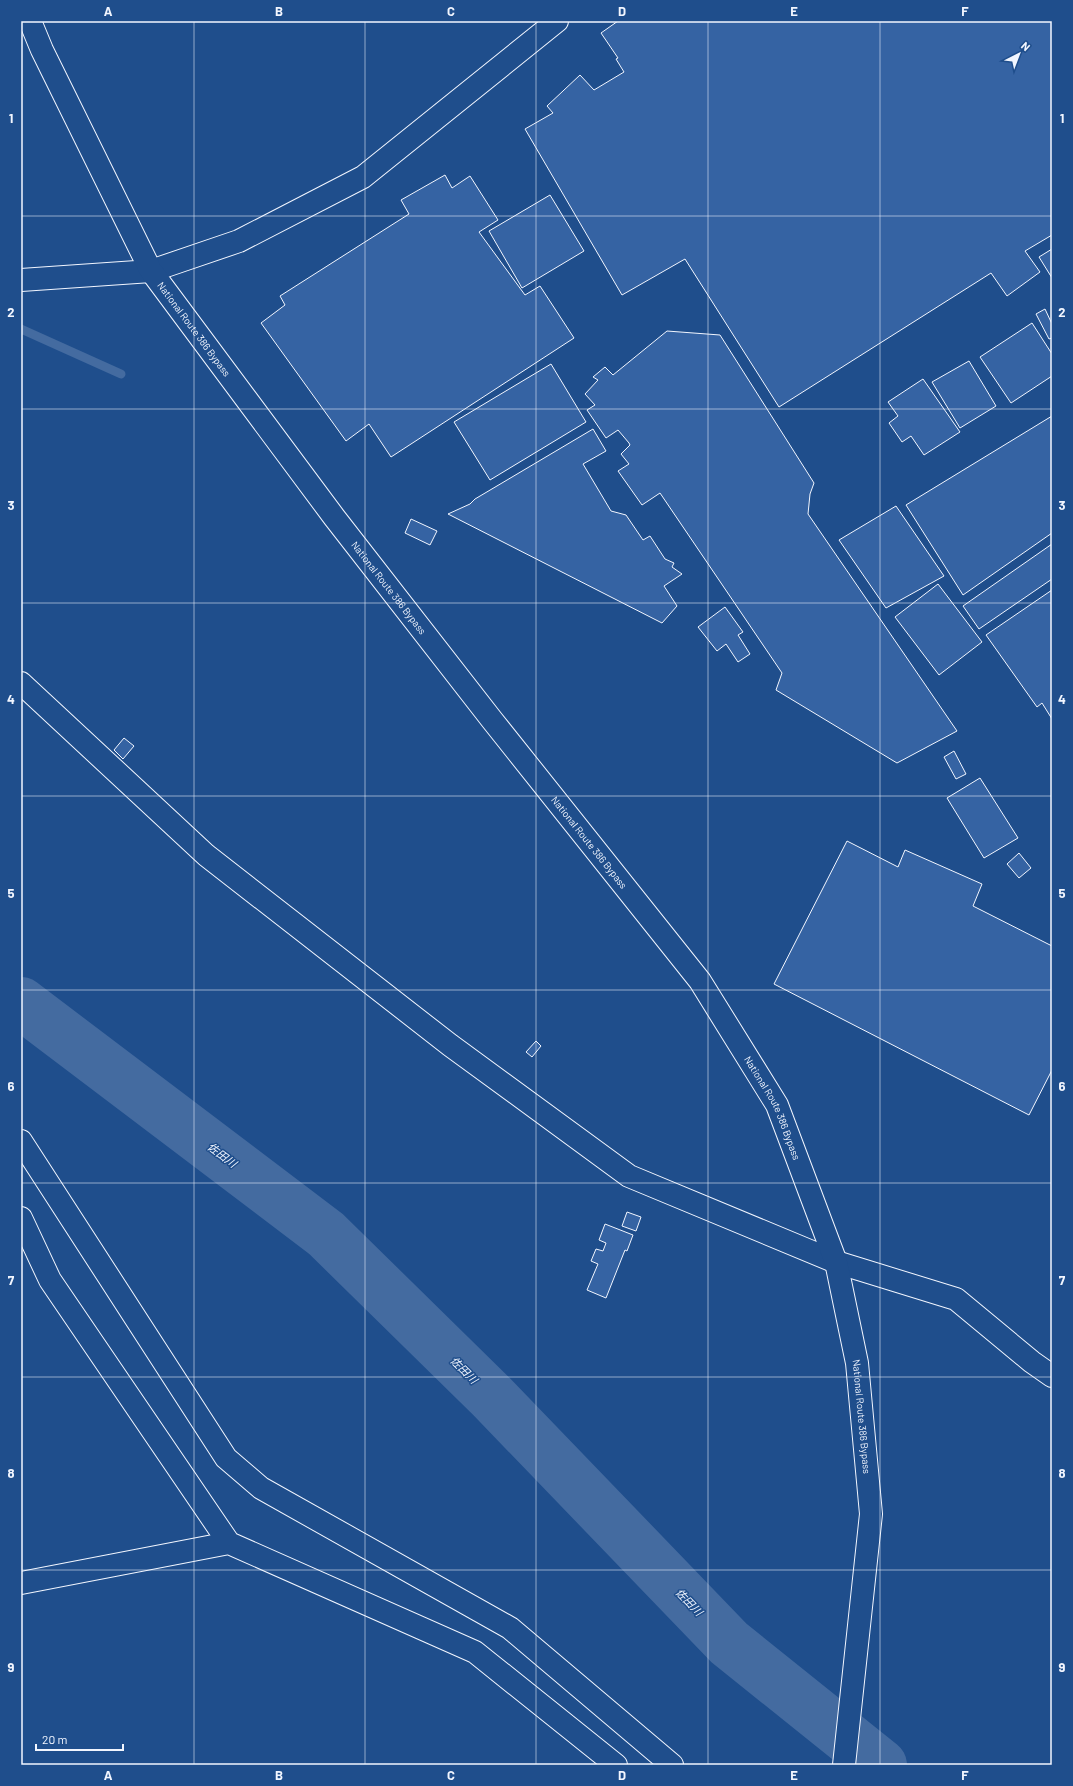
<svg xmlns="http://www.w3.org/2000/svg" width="1073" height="1786" font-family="Barlow,'Noto Sans JP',sans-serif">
	<rect width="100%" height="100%" fill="#1f4e8c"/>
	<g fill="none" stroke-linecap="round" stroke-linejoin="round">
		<path stroke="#446ba0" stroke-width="9" d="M21 329 121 374"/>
		<path stroke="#446ba0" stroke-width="52" d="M21 1003 326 1234 492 1397 729 1643 881 1765"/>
	</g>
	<path fill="#3563a3" stroke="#f2f6ff" d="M618 21H1052V235L1025 251 1040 272 1007 296 991 273 779 407 685 259 622 295 525 129 553 113 547 106 580 75 594 90 624 72 616 59 618 58 601 33Z
		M445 175 452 188 470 176 498 220 479 232 525 295 540 286 574 338 391 457 369 424 346 441 261 323 285 305 280 296 409 214 401 200Z
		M550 195 584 251 522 288 489 231Z
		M1052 249V278L1039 257Z
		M1045 309 1052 324V338L1049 339 1036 314Z
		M1032 323 1052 354V376L1011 403 980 357Z
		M667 331 720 335 814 483 810 494 808 514 957 731 897 763 776 690 782 673 660 493 642 505 618 471 629 464 621 454 630 445 629 443 618 430 606 438 587 410 595 405 585 394 598 380 593 377 605 367 613 375Z
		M969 361 996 406 960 428 932 382Z
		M551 364 586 422 490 480 454 422Z
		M923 379 960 432 924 455 911 436 902 442 889 423 898 416 888 402Z
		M1052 416V533L963 595 906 505Z
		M593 429 606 451 583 464 611 511 626 515 643 540 650 536 665 559 674 563 672 567 682 574 664 586 677 606 662 623 448 514 470 504 475 499Z
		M896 506 944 576 886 608 839 540Z
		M411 519 437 531 430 545 405 533Z
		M1052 544V579L979 629 963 606Z
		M938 584 982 642 939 675 895 617Z
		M1052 590V719L1042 703 1037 707 986 635Z
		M725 607 743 632 738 635 750 654 738 662 726 644 717 651 698 627Z
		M124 738 134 746 123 759 114 750Z
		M954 751 966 774 956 779 944 757Z
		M980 778 1018 838 984 858 947 798Z
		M847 841 898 867 905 850 982 884 973 906 1052 946V1070L1029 1115 774 984Z
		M1019 853 1031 868 1019 878 1007 864Z
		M536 1041 541 1046 532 1057 526 1052Z
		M627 1212 641 1217 636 1231 622 1226Z
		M605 1224 633 1235 627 1251 625 1250 606 1298 587 1290 598 1264 591 1261 596 1249 603 1251 606 1243 599 1240Z"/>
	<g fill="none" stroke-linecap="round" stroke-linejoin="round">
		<defs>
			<path id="minor" d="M21 280 151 271 239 241 363 177 557 21
				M21 683 206 855 450 1045 629 1176 836 1262 956 1299 1032 1362 1052 1376
				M21 1141 226 1458 261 1488 510 1628 672 1765
				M21 1218 50 1280 229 1543 475 1652 616 1765
				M21 1583 229 1543"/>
			<g id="highway">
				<path id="s1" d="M30 21 42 50 151 271 334 517 492 720 700 981 777 1105 836 1262 857 1363 871 1514 844 1765"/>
			</g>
		</defs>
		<use href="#minor" stroke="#f2f6ff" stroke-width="24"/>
		<use href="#highway" stroke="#f2f6ff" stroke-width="24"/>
		<use href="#minor" stroke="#1f4e8c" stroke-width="22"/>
		<use href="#highway" stroke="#1f4e8c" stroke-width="22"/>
	</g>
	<path fill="none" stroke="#f2f6ff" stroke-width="1" stroke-opacity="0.55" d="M194 21V1765M365 21V1765M536 21V1765M708 21V1765M880 21V1765M21 216H1052M21 409H1052M21 603H1052M21 796H1052M21 990H1052M21 1183H1052M21 1377H1052M21 1570H1052"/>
	<g text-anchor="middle" stroke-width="3" stroke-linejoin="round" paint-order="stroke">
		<g font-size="10" fill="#f2f6ff" stroke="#1f4e8c">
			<text dy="4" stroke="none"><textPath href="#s1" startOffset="350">National Route 386 Bypass</textPath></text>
			<text dy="4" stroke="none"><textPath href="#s1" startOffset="674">National Route 386 Bypass</textPath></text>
			<text dy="4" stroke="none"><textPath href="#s1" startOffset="998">National Route 386 Bypass</textPath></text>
			<text dy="4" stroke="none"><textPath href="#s1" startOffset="1322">National Route 386 Bypass</textPath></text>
			<text dy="4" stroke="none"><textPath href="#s1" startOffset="1646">National Route 386 Bypass</textPath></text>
		</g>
		<g font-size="11" font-style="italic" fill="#f2f6ff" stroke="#1f4e8c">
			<text transform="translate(222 1155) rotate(37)" y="4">佐田川</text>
			<text transform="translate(464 1370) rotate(45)" y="4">佐田川</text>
			<text transform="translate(689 1602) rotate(46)" y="4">佐田川</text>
		</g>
	</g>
	<rect width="1073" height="1786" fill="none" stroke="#1f4e8c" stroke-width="44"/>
	<g transform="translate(1019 54) rotate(42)" stroke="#1f4e8c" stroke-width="3" paint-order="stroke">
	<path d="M0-3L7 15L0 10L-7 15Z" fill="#f2f6ff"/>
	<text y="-6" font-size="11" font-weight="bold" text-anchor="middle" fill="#f2f6ff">N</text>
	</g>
	<path d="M36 1744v6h87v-6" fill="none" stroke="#f2f6ff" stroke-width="2"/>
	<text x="42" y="1744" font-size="12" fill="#f2f6ff" stroke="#1f4e8c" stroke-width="3" paint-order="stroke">20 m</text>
	<rect x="22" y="22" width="1029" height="1742" fill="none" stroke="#f2f6ff" stroke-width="1.5"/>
	<g font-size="13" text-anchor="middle" font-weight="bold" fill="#f2f6ff">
		<text x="108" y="16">A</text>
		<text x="279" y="16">B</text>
		<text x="451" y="16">C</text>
		<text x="622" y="16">D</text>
		<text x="794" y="16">E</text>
		<text x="965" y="16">F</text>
		<text x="11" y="123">1</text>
		<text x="1062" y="123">1</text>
		<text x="11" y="317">2</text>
		<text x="1062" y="317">2</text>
		<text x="11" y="510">3</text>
		<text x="1062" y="510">3</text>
		<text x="11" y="704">4</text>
		<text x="1062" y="704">4</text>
		<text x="11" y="898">5</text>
		<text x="1062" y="898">5</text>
		<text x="11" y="1091">6</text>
		<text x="1062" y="1091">6</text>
		<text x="11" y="1285">7</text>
		<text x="1062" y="1285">7</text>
		<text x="11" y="1478">8</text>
		<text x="1062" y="1478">8</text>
		<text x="11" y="1672">9</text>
		<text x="1062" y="1672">9</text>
		<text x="108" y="1780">A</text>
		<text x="279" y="1780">B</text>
		<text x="451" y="1780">C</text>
		<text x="622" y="1780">D</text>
		<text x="794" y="1780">E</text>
		<text x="965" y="1780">F</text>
	</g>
</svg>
